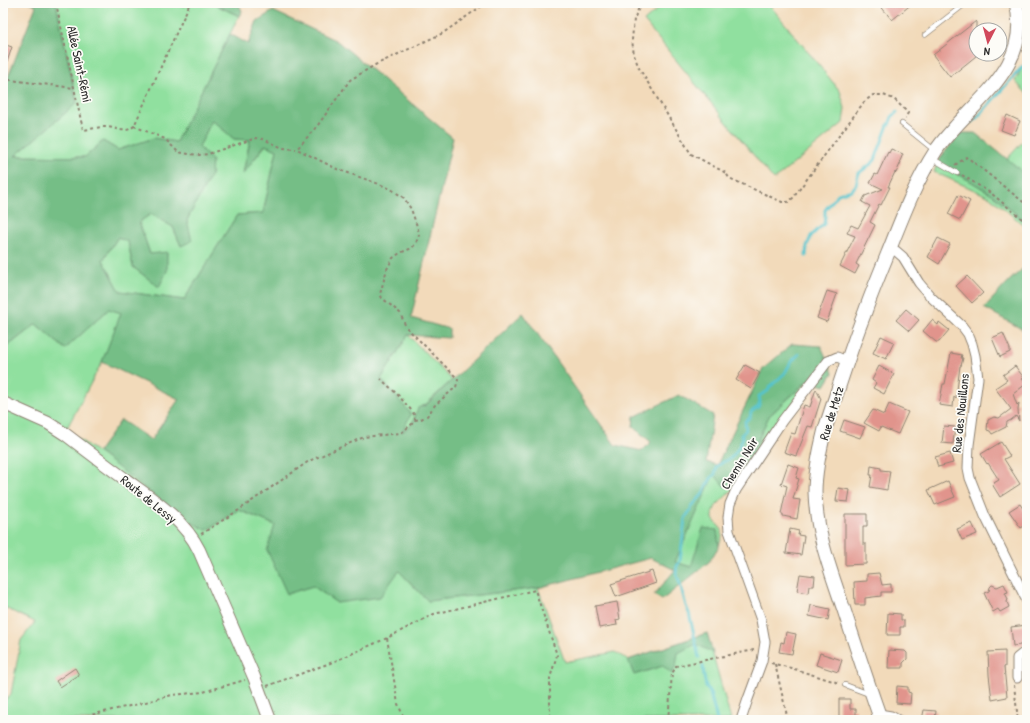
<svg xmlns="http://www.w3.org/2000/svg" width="1030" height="723" font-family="'Patrick Hand',sans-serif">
	<rect width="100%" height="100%" fill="#fdfcf7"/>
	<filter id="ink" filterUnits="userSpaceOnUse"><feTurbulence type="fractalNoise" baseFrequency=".025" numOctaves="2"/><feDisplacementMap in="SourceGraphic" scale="8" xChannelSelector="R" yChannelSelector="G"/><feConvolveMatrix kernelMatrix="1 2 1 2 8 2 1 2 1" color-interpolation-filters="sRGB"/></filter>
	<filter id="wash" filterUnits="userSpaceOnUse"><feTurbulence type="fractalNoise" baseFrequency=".012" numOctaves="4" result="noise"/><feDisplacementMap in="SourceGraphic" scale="16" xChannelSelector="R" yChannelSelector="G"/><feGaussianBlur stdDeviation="0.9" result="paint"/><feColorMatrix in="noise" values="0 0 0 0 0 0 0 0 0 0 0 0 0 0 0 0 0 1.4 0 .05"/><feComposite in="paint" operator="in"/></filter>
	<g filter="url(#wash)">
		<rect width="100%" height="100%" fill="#f2daba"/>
		<path fill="#90e09f" stroke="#5e8665" d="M56 3H175L183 7 185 3H212L239 16 176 142 154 138 118 150 103 141 85 157 15 156 77 102Z
			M665 3H768L840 91 845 108 843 123 774 180 644 21Z
			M1027 59V94L1015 81Z
			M212 120 234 139 250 140 243 173 266 145 277 150 263 213 237 215 184 300 120 291 103 260 118 237 128 242 133 267 158 286 167 253 150 254 139 222 151 214 173 227 181 246 187 220 211 175 212 160 199 147Z
			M1027 137V175L1007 159Z
			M938 162 992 194 1027 223V228L990 197 934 172Z
			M109 309 122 313 102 362 66 430 207 530 239 510 275 525 313 586 337 603 399 571 428 601 538 588 565 662 615 652 628 660 707 633 731 720H3V702L11 694 21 640 35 622 3 607V350L36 324 65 349Z
			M408 335 452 380 425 405 418 408 412 424 401 433 381 379Z
			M808 381 732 490 716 506 713 512V519L722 530V536L719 546 717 530 691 567 675 562 714 473 744 471 769 416Z"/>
		<path fill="#74be86" stroke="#507458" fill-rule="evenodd" d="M29 3H56L77 103 15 156 85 157 103 141 118 150 154 138 176 142 230 34 248 44 257 21 273 11 337 41 453 138 411 318 449 329V338L408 335 381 379 411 414 402 432 412 424 418 408 426 405 523 313 615 445 642 451 651 442 633 427 634 417 679 395 713 415 706 462 717 465 763 369 792 344 821 346 833 373 825 386 807 381 769 416 744 471 725 487 714 474 675 562 691 567 703 528 717 530 719 546 709 562 662 600 654 595 675 570 651 558 538 588 428 601 399 571 380 597 337 603 313 586 287 594 267 550 275 525 239 510 207 530 186 520 98 452 121 420 151 440 179 399 102 362 121 313 109 309 65 349 36 324 3 350V83L6 82 36 6ZM212 120 234 139 250 140 243 174 265 145 277 150 263 213 237 215 184 300 120 291 103 260 118 237 128 242 133 267 159 287 167 271V252L150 254 139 222 151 214 173 227 181 246 192 241 187 220 211 175 212 160 199 147Z
			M212 3H238L242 11 239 16Z
			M961 133H975L1027 175V223L992 194 938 162 944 153Z
			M1027 265V332L984 308 1009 281Z
			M707 633 713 653 696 644 678 653 676 666 672 674 663 666 634 675 628 660Z"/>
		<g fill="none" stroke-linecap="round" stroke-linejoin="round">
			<path stroke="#55c3cb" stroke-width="3" d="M972 122 975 120 1023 66 1027 72
				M806 256 807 246 811 236 824 224 825 217V210L838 194 852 190 856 185 858 176 859 173 872 163 875 160 888 125H889L892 117 897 112
				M699 657 689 613 686 606 681 587 676 572 677 566 680 561 685 518 690 511 693 505 702 495 707 485 712 477 715 474 717 466C720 465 722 462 725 461 726 460 727 460 728 460 734 457 741 444 743 437L741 435 746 430 745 421 750 418 751 412 758 407 760 402 759 396 768 391 770 387 785 373 791 362 799 354
				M703 666 704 677 706 686 710 693 717 720"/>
		</g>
		<g id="blocks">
			<path fill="#e1948c" d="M878 3H913L892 20Z
				M976 21V56L950 77 933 55Z
				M3 44 12 47 4 71 3 70Z
				M1007 115 1020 121 1014 135 1001 130Z
				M891 149 903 154 900 161 901 162 896 173 895 172 888 187H890L881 205 879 204 870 222 875 225 856 264 859 266 855 274 840 266 855 236 847 233 851 225 858 228 870 206 862 202 865 196 883 189 870 183 875 174 877 175 888 152 889 153Z
				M958 195 970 201 960 220 948 214Z
				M938 238 950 244 939 264 928 257Z
				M967 276 983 293 972 303 956 286Z
				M827 291 837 294 827 322 817 318Z
				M906 309 919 320 909 331 896 320Z
				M932 320 938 325 939 322 949 330 939 342H936L923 331Z
				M1003 333 1010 349V352L1000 357 992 338Z
				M881 336 894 342 886 359 873 353Z
				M951 353 962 355 961 358H963L961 366H960L956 398 954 397 953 407 939 405 943 384H945Z
				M745 365 760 373 751 389 736 380Z
				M879 366 894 374 884 394 873 388 876 383 872 380Z
				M1015 366 1024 378 1022 379 1026 384 1013 394 1017 405 1019 403 1018 410 1019 421 1016 416 1011 420 1007 422 1006 427 992 434 990 431 987 430 988 420 994 417 999 418 1011 409 995 388 1007 380 1003 375Z
				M816 389 821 399 812 427 808 426 796 456 784 452 791 433 795 434 804 405 810 407Z
				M889 404 908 412 898 434 881 427 879 431 864 423 873 410 884 415Z
				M844 420 865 427 860 438 840 431Z
				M944 426 955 427 953 444 942 443Z
				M1001 442 1010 456 1004 459 1020 484 1000 497 992 484 999 480 988 463 987 464 981 454Z
				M950 453 953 463 938 467 935 457Z
				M788 464 799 468 796 478 799 479 793 499 800 500 797 519 783 516V514H781L787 486 781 484Z
				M871 466 881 468V470L890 471 887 490 870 487 872 475H870Z
				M948 481 955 497 935 505 928 490Z
				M838 488 850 490 848 502 836 501Z
				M1020 504 1027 515V524L1021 528 1009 511Z
				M845 514H867V526H863V544H866V564L845 565Z
				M972 523 977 534 962 540 957 529Z
				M790 529 799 531 798 535 804 536 801 555 786 553Z
				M652 571 656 583 616 597 611 584Z
				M879 573 882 585 891 584V592H881V596L865 598V605H855L854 582 867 581V574Z
				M800 574 815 576 814 586H809L808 593 797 591Z
				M1004 584 1008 592 1005 593 1008 599 1007 602 1009 607 1000 612 998 609 993 612 984 593 989 591 990 587 992 585 997 587Z
				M617 602 620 619 616 620 617 625 599 628 595 606Z
				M811 605 830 609 828 620 809 616Z
				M888 613 901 614V620H904V627H900V635H887Z
				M1027 625V644L1013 646 1011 627Z
				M786 632 796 634 792 654 779 652 781 642 784 643Z
				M889 650 905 651 907 653V659L903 663V668H888Z
				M1005 651V667H1004L1007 697 992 700 989 675 988 652Z
				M820 653 842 660 838 672 816 665Z
				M75 668 79 675 60 687 56 681Z
				M897 686 908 687V692L911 693 910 704 896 703Z
				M839 699H850V709H856V717H839Z
				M924 710 936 711 935 720H922Z"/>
		</g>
	</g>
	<g filter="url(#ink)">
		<use href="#blocks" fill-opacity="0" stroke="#8e8272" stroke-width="1"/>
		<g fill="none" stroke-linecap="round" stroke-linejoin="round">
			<defs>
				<path id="service" d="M925 35 966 3
					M902 124 934 150
					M933 159 957 173
					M845 685 869 694"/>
				<path id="minor" d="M890 248 896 251 903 257 919 283 931 297 962 326 968 334 972 344 975 356 978 378 969 445 968 468 970 478 985 516 1027 601
					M1017 678V658L1022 654 1027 653
					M879 714 891 716 898 720
					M741 720 748 699 762 661 765 642 761 620 729 531 728 517 730 504 736 490 782 421 828 361 837 357 847 361"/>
				<path id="tertiary" d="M3 403 48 423 65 434C86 450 107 466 129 482 155 501 184 520 199 550L254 677 270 720"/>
				<path id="secondary" d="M881 720C868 684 856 647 844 610 831 572 816 533 815 492 815 471 820 449 825 429 838 390 850 350 865 312 872 292 880 273 888 253 902 218 915 183 935 152 941 142 949 134 956 126 989 90 1030 58 1016 3"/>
			</defs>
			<use href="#service" stroke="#8e8272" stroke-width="6"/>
			<use href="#minor" stroke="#8e8272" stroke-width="11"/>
			<use href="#tertiary" stroke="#8e8272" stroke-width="14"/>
			<use href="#secondary" stroke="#8e8272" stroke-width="15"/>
			<path stroke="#8e8272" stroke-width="2" stroke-dasharray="3 3" stroke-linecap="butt" d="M56 3 83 130C91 129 98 127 106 127 117 127 124 135 134 126L190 3
				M641 3 634 19 632 40 634 55 639 68 691 154 726 173 729 178 782 202H788L793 198 864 102 873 95H883L894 99 908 113 905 118
				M3 79 74 88
				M134 126 165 139 178 152 189 154 199 155 208 154 256 138 263 139 283 148 296 149
				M955 165 967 157 1027 205
				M962 175 992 194 1027 223
				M415 420 421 419 427 416 435 405 456 387 458 380 456 377 406 327 400 313 382 298 380 294 387 269 393 258 400 253 412 248 416 243 419 235 418 229 411 209 404 198 391 189 379 184 337 169 297 149 318 125 350 80 375 65 443 33 486 3
				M201 534 239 510 309 461 364 437 401 433 412 424 415 420V416L412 411 397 394 381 379
				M387 638 398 704 405 720
				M771 663 791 668 839 683
				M775 664 788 720
				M1014 685 1018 720
				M267 686 333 662 387 638 434 614 535 590 557 655 550 678V714L552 720
				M69 720 138 704 172 695 203 692 245 680
				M668 720 672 674 676 666 754 650"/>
			<use href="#service" stroke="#fff" stroke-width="4.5"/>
			<use href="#minor" stroke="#fff" stroke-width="9"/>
			<use href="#tertiary" stroke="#fff" stroke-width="12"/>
			<use href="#secondary" stroke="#fff" stroke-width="13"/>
		</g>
	</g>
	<g text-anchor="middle" stroke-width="3.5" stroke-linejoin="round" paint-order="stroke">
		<g font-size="13" fill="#2b2b2b" stroke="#fdfcf7">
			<text transform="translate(80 64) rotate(78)" y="5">Allée Saint-Rémi</text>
			<text transform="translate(831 413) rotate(-73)" y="5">Rue de Metz</text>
			<text transform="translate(960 413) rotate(-84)" y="5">Rue des Nouillons</text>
			<text transform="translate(739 463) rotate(-58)" y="5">Chemin Noir</text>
			<text transform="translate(149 499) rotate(39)" y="5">Route de Lessy</text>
		</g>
	</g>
	<rect width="1030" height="723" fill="none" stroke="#fdfcf7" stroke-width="16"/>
	<g transform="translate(988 42) rotate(186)"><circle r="19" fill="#fdfcf7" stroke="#a9a8a5"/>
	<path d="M0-3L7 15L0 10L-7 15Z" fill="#d1495b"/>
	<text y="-6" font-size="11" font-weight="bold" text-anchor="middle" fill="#2b2b2b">N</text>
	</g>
</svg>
